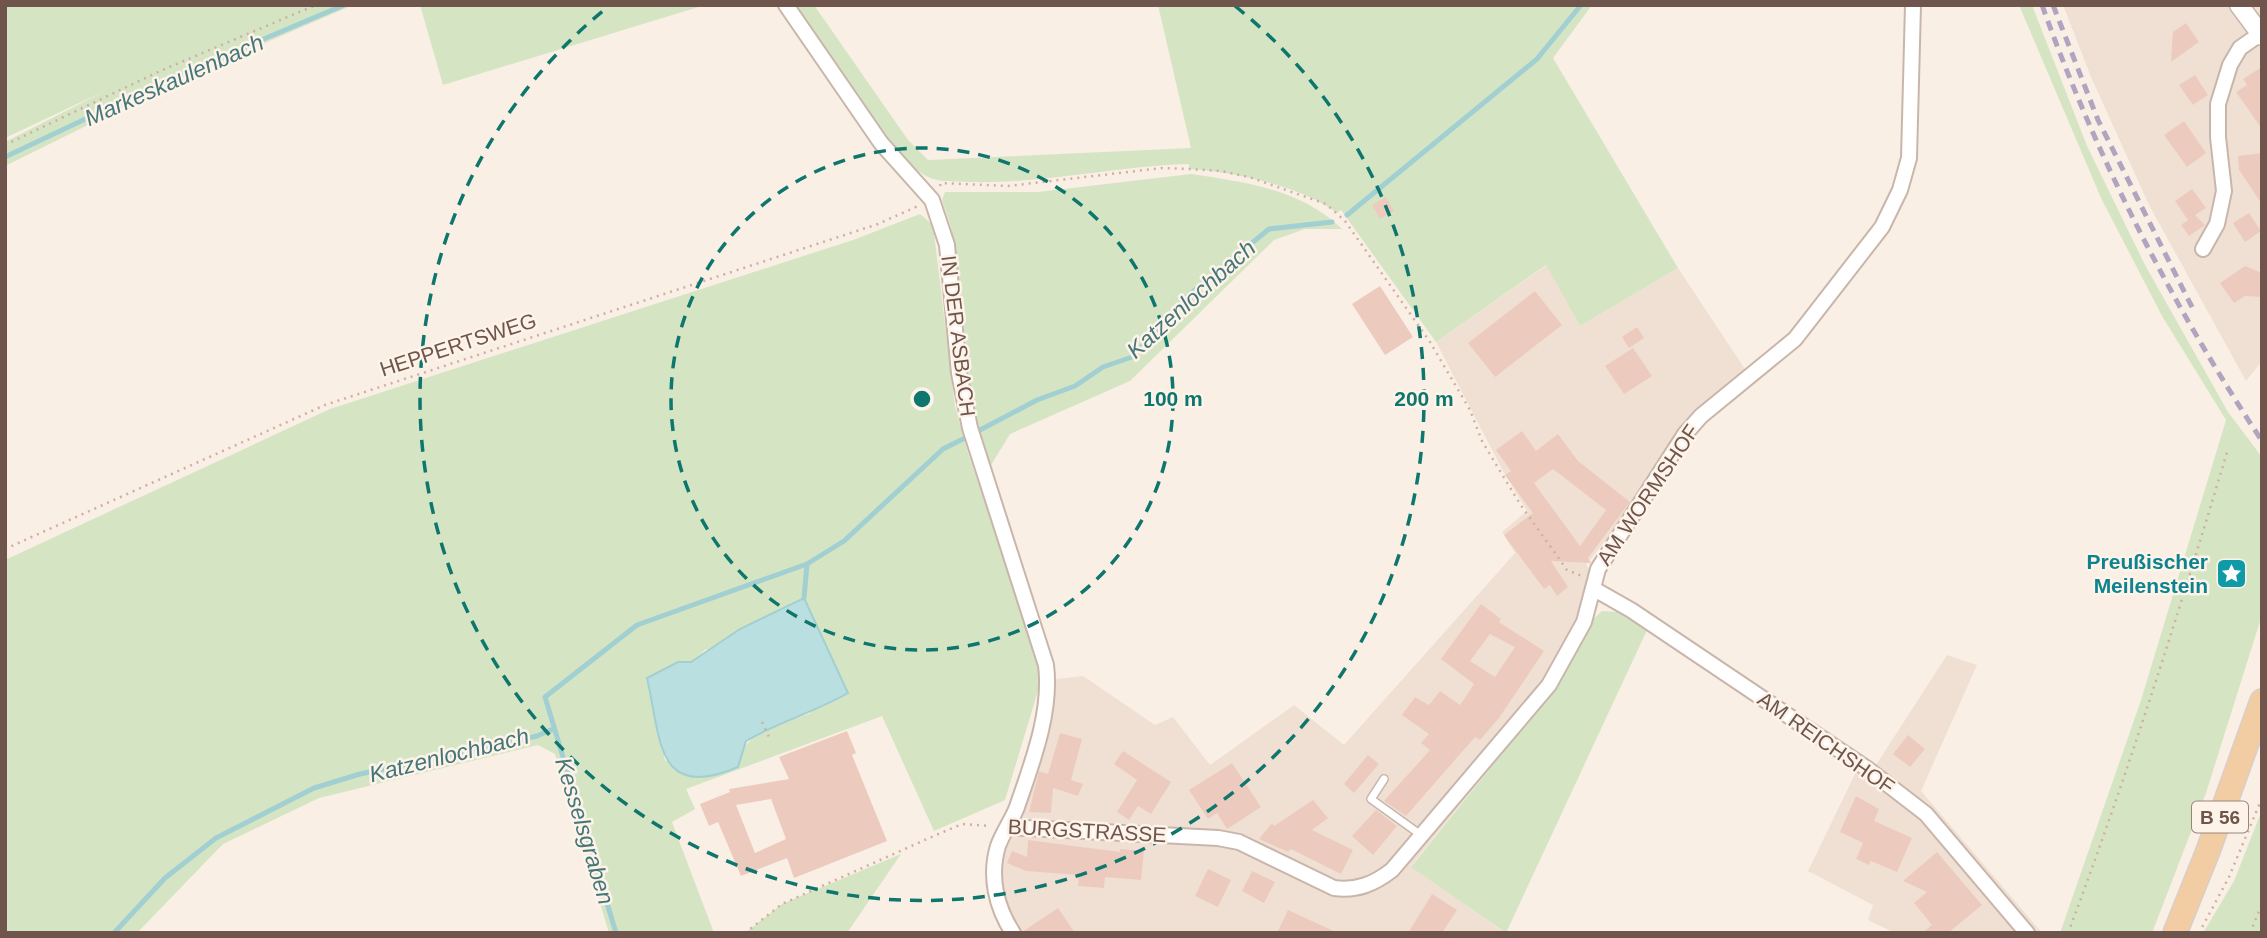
<svg xmlns="http://www.w3.org/2000/svg" width="2267" height="938" font-family="Helvetica,sans-serif">
	<rect width="100%" height="100%" fill="#faefe4"/>
	<path fill="#f0e0d3" d="M2063 5H2262V361L2246 381 2149 205 2091 77Z
		M1547 265 1580 326 1678 268 1747 372 1633 505 1586 565 1601 584 1599 592 1590 622 1549 695 1411 866 1505 933H1013L995 876 1016 808 1048 680 1083 676 1155 725 1173 717 1210 765 1294 705 1344 745 1515 553 1502 532 1527 511 1503 471 1436 342Z
		M1947 655 1977 665 1921 791 2042 933H1895L1868 920 1873 905 1808 871 1857 770 1876 765Z"/>
	<path fill="#d5e5c4" fill-rule="evenodd" d="M5 5H353L179 80 5 166V142L107 90 5 138Z
		M420 5H705L443 85Z
		M792 5H814L908 140 928 160 1191 148 1158 5H1592L1553 58 1678 268 1580 326 1546 265 1436 342 1341 210 1337 213C1305 187 1231 171 1189 169V164C1116 166 1044 184 970 182 957 181 941 183 928 177 887 156 820 46 792 5Z
		M2019 5H2032L2087 146 2145 265 2228 412 2262 457V615L2206 793 2152 933H2060L2141 700 2226 420 2162 316 2101 198Z
		M1191 174C1245 182 1301 189 1342 229H1305L1274 240 1130 381 1010 434 988 470 969 396 951 227 942 200 945 192H1038Z
		M920 214 933 225 955 406 968 453 1031 632 1041 681 1005 800 934 831 882 716 686 789 695 809 672 822 714 933H609L555 754 538 745 319 798 223 844 137 933H5V560L330 409 853 240ZM706 649 811 713C786 722 752 728 741 754L665 761 660 731 678 662H691Z
		M1602 611 1618 612 1648 628 1506 933 1411 867 1549 695 1590 622Z
		M2262 810V933H2203L2234 881Z
		M901 854 847 933H745L782 904Z"/>
	<path fill="#badfe1" stroke="#a2cfd1" stroke-width="2" d="M804 598 848 693C815 712 778 722 746 741L738 767C655 803 661 737 647 678L678 662H691L740 629Z"/>
	<g fill="none" stroke-linecap="round" stroke-linejoin="round">
		<path stroke="#a2cfd1" stroke-width="5" d="M5 157 174 77 344 5
			M1347 215 1537 59 1581 5
			M980 430 1037 400 1075 386 1103 367 1132 357 1190 294 1269 229 1332 222
			M804 598 807 564
			M114 933 165 878 216 838 314 788 360 774 537 736 553 729
			M616 933 545 697 637 625 807 564 844 541 943 449 965 438"/>
	</g>
	<path fill="#eccbbe" fill-rule="evenodd" d="M2186 23 2199 42 2171 62 2173 32Z
		M2262 67V129L2236 92 2247 85 2243 79Z
		M2195 75 2208 95 2193 105 2179 85Z
		M2184 121 2206 153 2187 167 2164 135Z
		M2262 153V204L2239 170 2238 156Z
		M2192 189 2206 208 2195 215 2205 225 2189 236 2181 225 2188 220 2175 201Z
		M1386 197 1394 211 1380 219 1372 205Z
		M2249 213 2261 231 2245 242 2233 223Z
		M2245 266 2262 273V297L2245 296 2234 303 2220 283Z
		M1380 286 1413 337 1385 355 1352 304Z
		M1535 291 1562 325 1495 377 1468 343Z
		M1637 327 1644 338 1629 348 1622 337Z
		M1633 348 1652 376 1624 394 1605 366Z
		M1522 431 1536 451 1558 434 1578 461 1630 502 1588 558 1591 563 1551 561 1568 587 1557 596 1550 585 1544 589 1504 535 1533 513 1505 475 1511 471 1496 450ZM1553 469 1606 510 1580 546 1534 483Z
		M1481 604 1501 619 1499 622 1544 651 1499 718 1480 740 1475 737 1406 816 1384 801 1430 750 1421 743 1429 734 1402 715 1415 697 1429 705 1440 691 1460 705 1474 684 1441 659ZM1490 634 1515 647 1495 677 1470 661Z
		M847 731 856 753 852 755 887 841 794 878 787 858 741 876 718 822 709 826 700 804 730 792 729 789 789 779 779 757ZM771 799 786 839 755 853 736 805Z
		M1060 733 1082 739 1071 780 1083 784 1078 796 1053 788 1051 813 1029 812 1039 771 1048 774Z
		M1908 735 1925 749 1910 767 1893 754Z
		M1123 751 1171 782 1151 814 1138 806 1129 820 1117 812 1137 780 1114 764Z
		M1368 755 1379 764 1354 793 1344 784Z
		M1232 763 1261 807 1227 829 1217 813 1208 819 1189 790Z
		M1856 796 1879 809 1874 821 1912 838 1897 872 1871 861 1869 865 1856 859 1863 843 1840 832Z
		M1313 800 1328 818 1312 830 1353 850 1341 874 1291 849 1288 852 1259 839 1272 823 1274 826Z
		M1376 810 1397 826 1373 855 1352 836Z
		M1028 840 1120 852V849L1144 851 1141 880 1105 877 1104 888 1078 886 1079 875 1026 871 1007 863 1012 851 1027 857Z
		M1937 852 1982 905 1948 933H1922L1932 925 1914 903 1927 892 1903 881Z
		M1208 869 1231 880 1218 907 1195 896Z
		M1252 871 1275 882 1264 903 1242 891Z
		M1432 894 1457 910 1442 933H1408Z
		M1058 908 1075 933H1023L1022 932Z
		M1288 910 1338 933H1277Z"/>
	<g fill="none" stroke-linecap="round" stroke-linejoin="round">
		<defs>
			<path id="service" d="M1384 779 1371 799 1421 835"/>
			<path id="minor" d="M786 5 881 143 932 200 947 245 959 373 970 428 1046 665C1052 712 1032 763 1017 807 1012 820 1003 832 998 846 989 876 996 907 1013 933
				M2203 249 2217 224 2224 191 2218 137V104L2230 65 2240 48 2260 34
				M1594 589 1631 610 1869 770 1926 814 2027 933
				M1008 827 1218 838 1239 842 1334 888C1357 891 1374 884 1392 870L1549 685 1584 622 1598 569 1685 434 1701 416 1795 339 1882 227 1900 190 1909 158 1913 5"/>
			<path id="tertiary" d="M2239 5 2262 36"/>
			<path id="primary" d="M2175 933 2208 851 2262 701"/>
		</defs>
		<use href="#service" stroke="#c9b6ab" stroke-width="10"/>
		<use href="#minor" stroke="#c9b6ab" stroke-width="18"/>
		<use href="#tertiary" stroke="#c9b6ab" stroke-width="21"/>
		<use href="#primary" stroke="#d7cfcd" stroke-width="26"/>
		<path stroke="#d0afa2" stroke-width="2.5" stroke-dasharray="2 5" stroke-linecap="butt" d="M5 145 160 71 316 5
			M940 186 941 183 1008 186 1162 168 1189 169 1221 171 1249 177 1326 204 1345 221 1430 342 1470 410 1482 441 1520 504 1567 570 1582 576
			M5 549 325 405 878 224 918 206
			M762 722 769 737
			M101 932 103 933
			M745 933 782 904 936 835 962 824 991 826
			M2068 933C2128 774 2179 612 2228 449
			M2199 933 2229 877 2262 798
			M2250 933 2262 904"/>
		<use href="#service" stroke="#fff" stroke-width="7"/>
		<use href="#minor" stroke="#fff" stroke-width="14"/>
		<use href="#tertiary" stroke="#fff" stroke-width="18"/>
		<use href="#primary" stroke="#f2cca2" stroke-width="23"/>
		<path stroke="#b1a4c1" stroke-width="5" stroke-dasharray="10 7" stroke-linecap="butt" d="M2042 5C2097 159 2172 305 2262 441
			M2053 5 2098 120 2193 309"/>
	</g>
	<g fill="none" stroke="#0f766e" stroke-width="3.5" stroke-dasharray="12 9">
		<circle cx="922" cy="399" r="251"/>
		<path d="M1235 6A502 502 0 1 1 609 6"/>
	</g>
	<defs>
		<symbol id="sight-square" viewBox="-11 -11 22 22"><rect x="-9" y="-9" width="18" height="18" rx="4" fill="#0f9aa8" stroke="#fdf3e9"/><path d="M0-6L1.8-2.2L6-1.7L2.9 1.2L3.7 5.4L0 3.3L-3.7 5.4L-2.9 1.2L-6-1.7L-1.8-2.2Z" fill="#fff"/></symbol>
	</defs>
	<g fill-rule="evenodd">
		<use href="#sight-square" x="2214" y="556" width="35" height="35"/>
	</g>
	<g text-anchor="middle" stroke-width="5" stroke-linejoin="round" paint-order="stroke">
		<rect fill="#fdf3e9" stroke="#9a847b" stroke-width="2" x="2192" y="801.5" width="56" height="31" rx="5"/>
		<g font-size="19" font-weight="bold" fill="#6f554c">
			<text x="2220" y="824">B 56</text>
		</g>
		<g font-size="21" fill="#6f554c" stroke="#fdf3e9">
			<text transform="translate(958 336) rotate(83)" y="7">IN DER ASBACH</text>
			<text transform="translate(458 345) rotate(-18)" y="7">HEPPERTSWEG</text>
			<text transform="translate(1648 495) rotate(-56)" y="7">AM WORMSHOF</text>
			<text transform="translate(1826 743) rotate(35)" y="7">AM REICHSHOF</text>
			<text transform="translate(1087 831) rotate(3)" y="7">BURGSTRASSE</text>
		</g>
		<g font-size="21" font-weight="bold" fill="#0d838f" stroke="#fdf3e9" text-anchor="end">
			<text x="2208" y="569">Preußischer<tspan x="2208" dy="24">Meilenstein</tspan></text>
		</g>
		<g font-size="23" font-style="italic" fill="#45777a" stroke="#fdf3e9">
			<text transform="translate(174 80) rotate(-24)" y="8">Markeskaulenbach</text>
			<text transform="translate(1191 299) rotate(-42)" y="8">Katzenlochbach</text>
			<text transform="translate(449 755) rotate(-14)" y="8">Katzenlochbach</text>
			<text transform="translate(585 831) rotate(73)" y="8">Kesselsgraben</text>
		</g>
	</g>
	<circle cx="922" cy="399" r="10" fill="#0f766e" stroke="#fdf3e9" stroke-width="3.5"/>
	<g font-size="21" text-anchor="middle" font-weight="bold" fill="#0f766e" stroke="#fdf3e9" stroke-width="5" stroke-linejoin="round" paint-order="stroke">
		<text x="1173" y="406">100 m</text>
		<text x="1424" y="406">200 m</text>
	</g>
	<rect width="2267" height="938" fill="none" stroke="#6f554c" stroke-width="14"/>
</svg>
